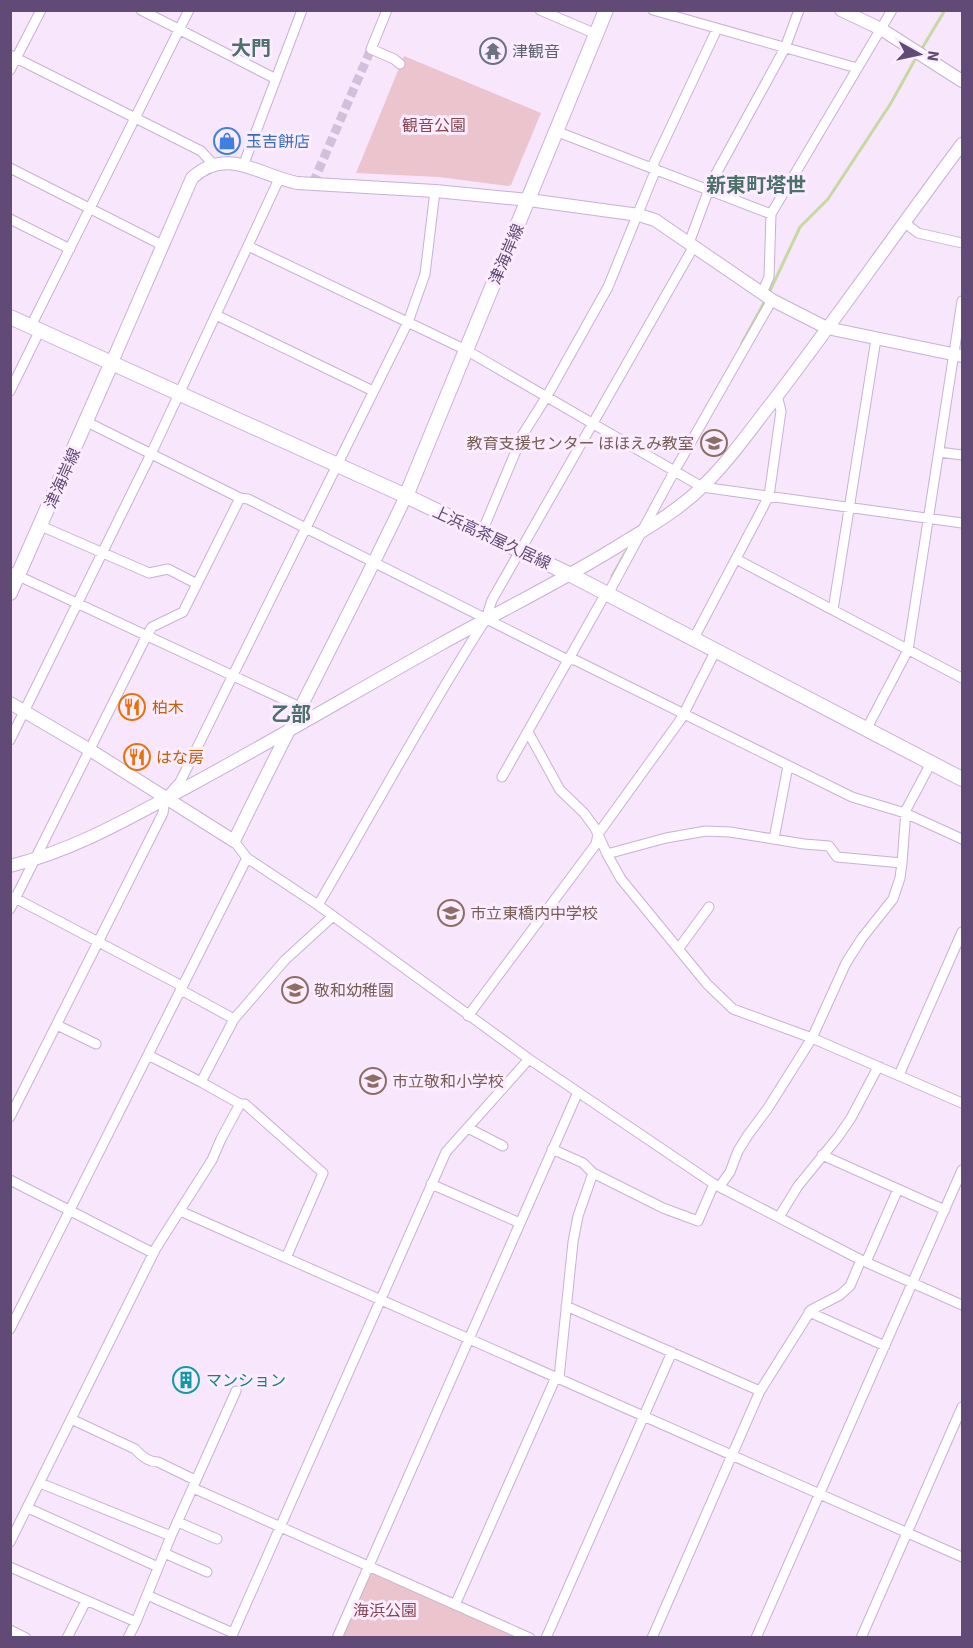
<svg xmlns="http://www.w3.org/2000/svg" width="973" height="1648" font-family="'Source Sans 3','Noto Sans JP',sans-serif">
	<rect width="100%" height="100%" fill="#f8e6fd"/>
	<path fill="#ebc4cd" d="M404 56 541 113 511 185 508 186 439 177 356 173Z
		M371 1573 516 1637 342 1638Z"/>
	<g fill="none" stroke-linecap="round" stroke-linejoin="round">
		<path stroke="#c5d9a0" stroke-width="3" d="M921 50 945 10
			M769 293 800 227 828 199 891 103 917 56
			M742 343 766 299
			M612 576 625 553"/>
		<path stroke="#d2bfdc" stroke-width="9" stroke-dasharray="9 4.5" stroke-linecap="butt" d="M313 183 371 49"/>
		<defs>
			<path id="minor" d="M141 10 276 79
				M387 10 371 49 394 59 400 64
				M540 10 596 34
				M653 10 857 68
				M10 55 201 151 213 164
				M10 70 41 10
				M558 132 771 214
				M243 166 302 10
				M652 167 717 29
				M10 168 162 245
				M10 219 70 249
				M905 223 918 233 962 243
				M689 243 712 181 785 48 799 10
				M248 246 466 350 702 487 962 523
				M762 293 769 277 771 214 892 10
				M216 315 373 391
				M31 326 189 10
				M10 391 40 330
				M87 422 240 498 248 499 568 660H575L852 797 905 813 962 839
				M939 452 962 455
				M41 526 149 573 168 569 197 584
				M482 532 523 434 547 396 608 287 656 169
				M736 559 962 678
				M10 572 300 707
				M608 594 675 470 772 300
				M833 610 876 339
				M694 638 769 496 781 411 777 395
				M867 728 908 650 962 301
				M528 732 560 790 584 813 595 828 607 854
				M10 740 151 454 279 179
				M502 777 606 593
				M774 839 788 766
				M234 841 247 858 318 905 529 1059 714 1184 861 1260 962 1305
				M902 863 906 810 931 763
				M13 897 182 986
				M318 905C374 810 426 712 486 619L492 600 694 246
				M10 909 147 635 152 627 183 612 240 498
				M679 948 709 907
				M181 990 234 1019
				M468 1016 596 844 598 834 681 719 716 650
				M57 1025 96 1044
				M148 1055 201 1082
				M899 1075 962 932
				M10 1117 163 813 165 799 180 782 408 322 425 274 435 191
				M468 1128 503 1146
				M552 1149 583 1163 593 1173 663 1208 698 1221 714 1184
				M822 1155 945 1210
				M10 1180 153 1253
				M431 1184 520 1223
				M720 1186 730 1172 738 1151 748 1135 768 1108 812 1038 846 963 862 938 893 899 900 878 902 863 837 857 829 846 804 844 730 832 706 831 666 838 607 854 621 879 707 984 733 1009 812 1038 962 1103
				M180 1211 962 1557
				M779 1217 798 1186 838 1137 851 1118 877 1069 880 1067
				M286 1258 323 1173 245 1104H240L201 1082 234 1019 285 960 332 917
				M866 1262 898 1189
				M566 1306 760 1391
				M809 1312 885 1346
				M10 1329 247 858
				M559 1378 573 1242 578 1216 593 1173
				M71 1419 135 1449C141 1456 149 1462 158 1462L195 1480
				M193 1488 530 1638
				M28 1508 158 1567
				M178 1522 217 1539
				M171 1536 236 1391
				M10 1542 156 1248 212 1160 221 1139 240 1104
				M164 1553 207 1572
				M10 1567 136 1622 171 1536 40 1483
				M147 1595 233 1633
				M455 1605 556 1377
				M10 1630 26 1638
				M67 1638 86 1601
				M128 1638 136 1622
				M231 1638 446 1152 529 1059
				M337 1638 578 1092
				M546 1638 672 1352
				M652 1638 760 1391 811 1310 840 1295 850 1286 861 1260
				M756 1638 962 1170
				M861 1638 962 1407"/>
			<path id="tertiary" d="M841 10 881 29 962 81
				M112 362 192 178C227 146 258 175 297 183L435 191 529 200 639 215 655 220 772 300 827 328 962 356
				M10 703 90 750 234 841C290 725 351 612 406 496
				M10 866C75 850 131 817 189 786 274 740 357 691 441 644 502 610 564 580 623 543 651 526 680 509 703 486 731 459 753 426 777 396 840 313 900 227 962 144"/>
			<path id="secondary" d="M10 317 406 496 571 575 962 779
				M406 496 606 10
				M10 593 112 362"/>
		</defs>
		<use href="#minor" stroke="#c7b1d4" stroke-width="11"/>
		<use href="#tertiary" stroke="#c7b1d4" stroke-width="14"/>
		<use href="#secondary" stroke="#cab0d9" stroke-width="16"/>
		<use href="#minor" stroke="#fff" stroke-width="9"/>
		<use href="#tertiary" stroke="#fff" stroke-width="12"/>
		<use href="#secondary" stroke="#fff" stroke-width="14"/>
	</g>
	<defs>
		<symbol id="temple-ring" viewBox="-11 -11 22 22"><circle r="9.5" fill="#fbedff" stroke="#6b7280" stroke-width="1.5"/><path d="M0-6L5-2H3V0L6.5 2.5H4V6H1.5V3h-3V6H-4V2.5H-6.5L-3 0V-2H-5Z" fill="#6b7280"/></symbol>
		<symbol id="shop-ring" viewBox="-11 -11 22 22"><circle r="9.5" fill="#fbedff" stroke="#3f7fe0" stroke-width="1.5"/><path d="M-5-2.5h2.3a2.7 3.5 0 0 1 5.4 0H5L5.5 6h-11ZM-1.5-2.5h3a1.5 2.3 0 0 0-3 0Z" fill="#3f7fe0"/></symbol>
		<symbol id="school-ring" viewBox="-11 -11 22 22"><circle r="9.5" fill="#fbedff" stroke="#8d6e63" stroke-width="1.5"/><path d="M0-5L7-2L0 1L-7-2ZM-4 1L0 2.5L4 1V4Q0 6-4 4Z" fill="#8d6e63"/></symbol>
		<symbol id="restaurant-ring" viewBox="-11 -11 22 22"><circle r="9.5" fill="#fbedff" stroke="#e8710a" stroke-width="1.5"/><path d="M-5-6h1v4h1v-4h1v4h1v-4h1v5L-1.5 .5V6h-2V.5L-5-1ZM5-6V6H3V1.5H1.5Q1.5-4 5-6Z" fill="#e8710a"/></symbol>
		<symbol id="building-ring" viewBox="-11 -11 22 22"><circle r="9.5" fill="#fbedff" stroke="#0f9aa8" stroke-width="1.5"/><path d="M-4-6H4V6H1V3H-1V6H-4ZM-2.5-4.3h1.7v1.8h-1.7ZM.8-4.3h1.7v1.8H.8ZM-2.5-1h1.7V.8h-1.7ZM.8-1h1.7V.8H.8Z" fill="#0f9aa8"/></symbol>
	</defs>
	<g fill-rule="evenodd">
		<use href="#temple-ring" x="478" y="36" width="30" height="30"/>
		<use href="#shop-ring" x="212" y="126" width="30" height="30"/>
		<use href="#school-ring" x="699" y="428" width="30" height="30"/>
		<use href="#restaurant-ring" x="117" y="692" width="30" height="30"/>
		<use href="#restaurant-ring" x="122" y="742" width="30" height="30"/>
		<use href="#school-ring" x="436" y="898" width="30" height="30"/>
		<use href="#school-ring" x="280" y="975" width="30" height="30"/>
		<use href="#school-ring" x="358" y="1066" width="30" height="30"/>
		<use href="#building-ring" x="171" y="1365" width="30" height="30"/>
	</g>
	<g text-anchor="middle" stroke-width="6" stroke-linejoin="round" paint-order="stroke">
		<g font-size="16" fill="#5b616d" stroke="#fbedff" text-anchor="start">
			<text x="512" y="57">津観音</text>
		</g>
		<g font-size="16" fill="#88474f" stroke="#fbedff">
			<text x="434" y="131">観音公園</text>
			<text x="385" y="1616">海浜公園</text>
		</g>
		<g font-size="16" fill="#366cbe" stroke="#fbedff" text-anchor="start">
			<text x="246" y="147">玉吉餅店</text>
		</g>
		<g font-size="16" fill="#624a77" stroke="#fbedff">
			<text transform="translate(506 254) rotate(-67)" y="6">津海岸線</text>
			<text transform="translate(62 478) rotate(-66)" y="6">津海岸線</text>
			<text transform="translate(492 537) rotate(25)" y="6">上浜高茶屋久居線</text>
		</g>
		<g font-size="16" fill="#785e54" stroke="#fbedff" text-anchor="start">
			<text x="694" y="449" text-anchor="end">教育支援センター ほほえみ教室</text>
			<text x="470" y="919">市立東橋内中学校</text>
			<text x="314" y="996">敬和幼稚園</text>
			<text x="392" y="1087">市立敬和小学校</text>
		</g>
		<g font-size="16" fill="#c56008" stroke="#fbedff" text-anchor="start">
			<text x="152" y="713">柏木</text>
			<text x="156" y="763">はな房</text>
		</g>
		<g font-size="16" fill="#0d838f" stroke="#fbedff" text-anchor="start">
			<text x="206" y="1386">マンション</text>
		</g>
		<g font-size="20" font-weight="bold" fill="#4c716b" stroke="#fbedff">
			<text x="251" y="55">大門</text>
			<text x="756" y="192">新東町塔世</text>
			<text x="291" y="721">乙部</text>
		</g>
	</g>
	<rect width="973" height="1648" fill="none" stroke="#624a77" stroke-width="24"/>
	<g transform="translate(919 54) rotate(98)" stroke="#fbedff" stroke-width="4.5" paint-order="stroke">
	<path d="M0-4.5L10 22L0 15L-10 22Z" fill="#624a77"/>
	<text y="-9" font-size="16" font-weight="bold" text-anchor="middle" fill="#624a77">N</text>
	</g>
</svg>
